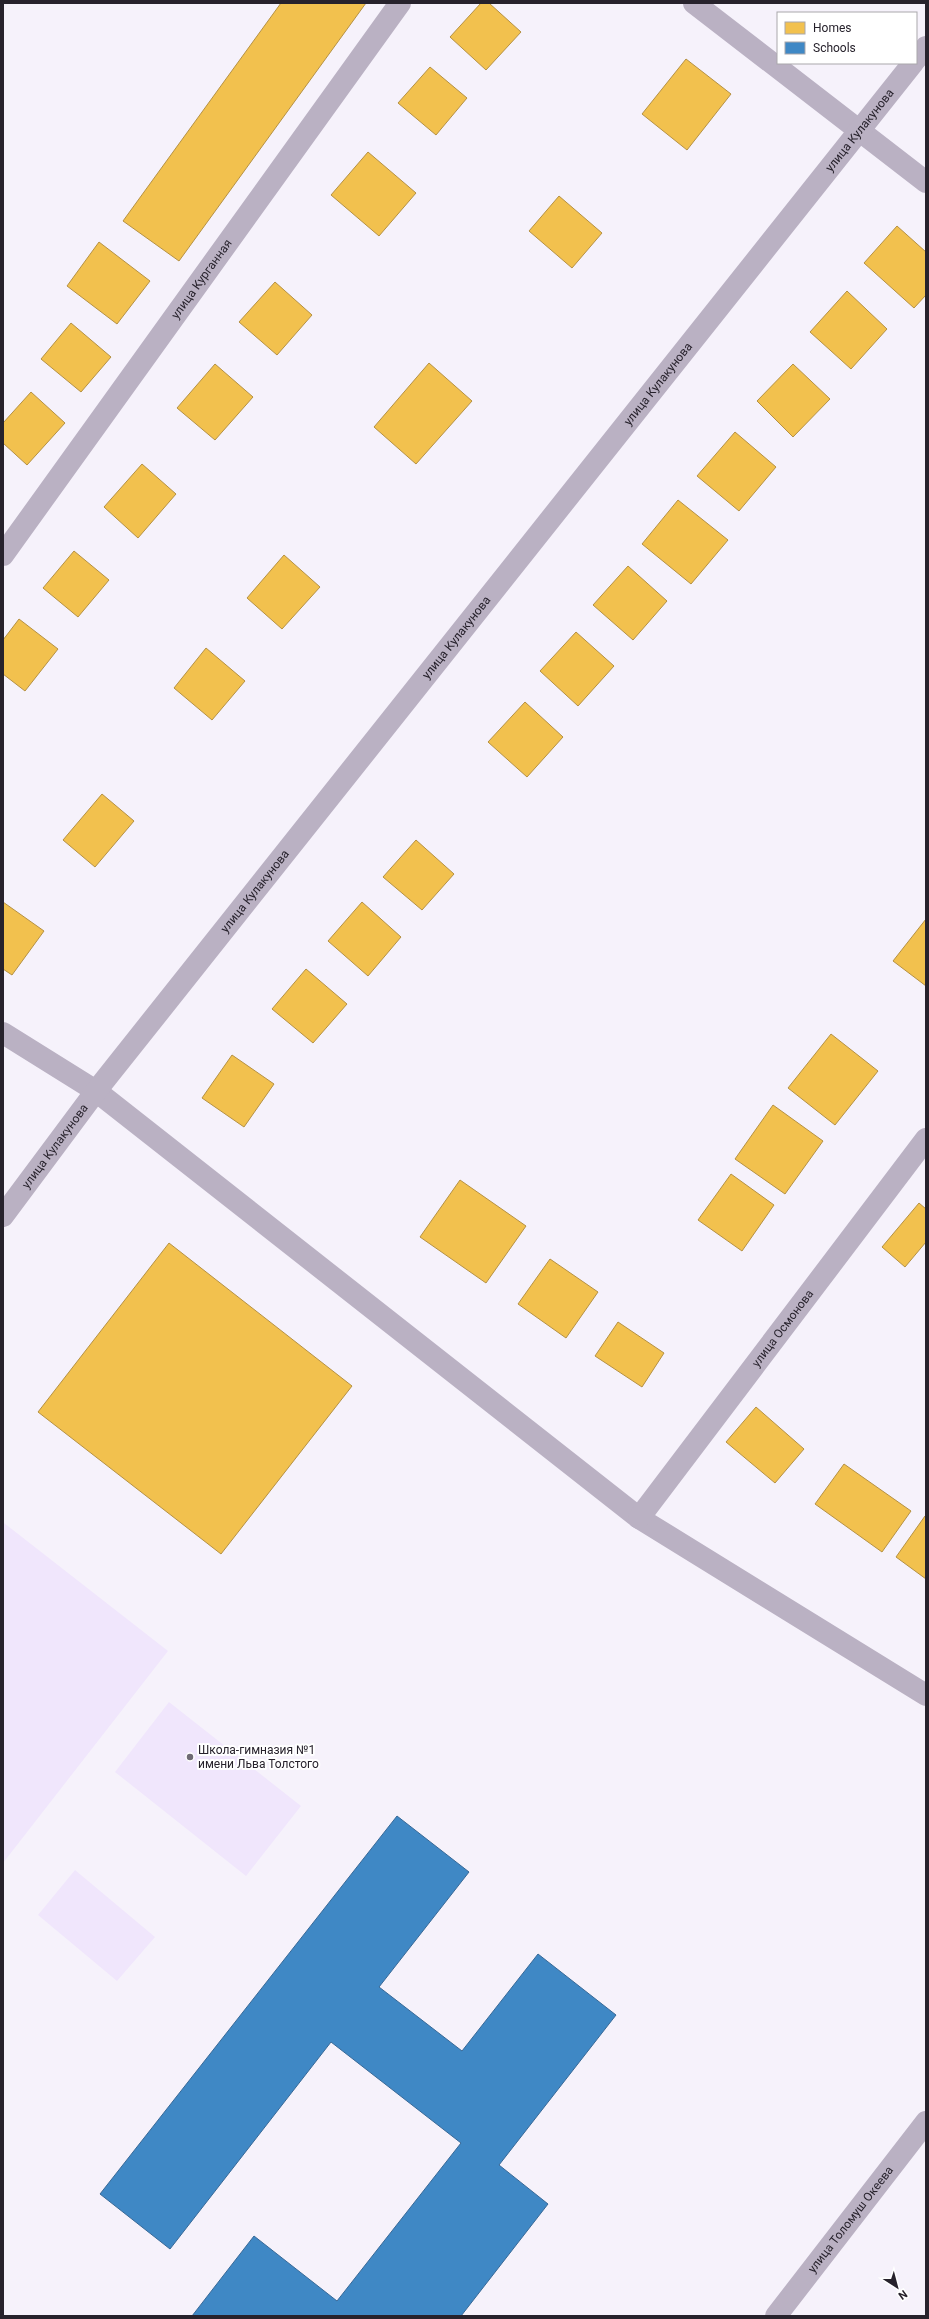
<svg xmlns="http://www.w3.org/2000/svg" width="929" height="2319" font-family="Roboto,sans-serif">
	<rect width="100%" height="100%" fill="#f6f2fb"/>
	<path fill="#f0e6fc" d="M4 1523 168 1651 3 1863V1524Z
		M169 1702 301 1806 246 1876 115 1772Z
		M75 1870 155 1937 117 1981 38 1915Z"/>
	<path fill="#f2c14e" stroke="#b59144" d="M281 3H366L179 261 123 221Z
		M481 3H489L521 32 486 70 450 37Z
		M686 59 731 94 687 150 642 114Z
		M430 67 467 98 436 135 398 103Z
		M368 152 416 193 379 236 331 195Z
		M559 196 602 233 572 268 529 231Z
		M897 226 926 252V295L914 308 864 263Z
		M99 242 150 281 117 324 67 286Z
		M275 282 312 315 277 355 239 322Z
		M847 291 887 329 851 369 810 332Z
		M71 323 111 357 81 392 41 359Z
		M429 363 472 401 416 464 374 427Z
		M215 364 253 397 215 440 177 408Z
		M793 364 830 399 793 437 757 401Z
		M31 392 65 423 27 465 3 443V423Z
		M735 432 776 467 739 511 697 476Z
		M142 464 176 494 138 538 104 507Z
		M678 500 728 540 691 584 642 544Z
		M74 551 109 580 78 617 43 588Z
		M284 555 320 587 282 629 247 598Z
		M628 566 667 601 633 640 593 605Z
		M19 619 58 649 25 691 3 674V640Z
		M576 632 614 666 578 706 540 671Z
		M206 648 245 681 212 720 174 688Z
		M525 702 563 737 527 777 488 742Z
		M102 794 134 821 95 867 63 840Z
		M416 840 454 874 422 910 383 877Z
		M3 902 44 931 12 975 3 969Z
		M362 902 401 937 368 976 328 941Z
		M926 919V986L893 961Z
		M306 969 347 1004 313 1043 272 1009Z
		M831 1034 878 1071 835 1125 788 1088Z
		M232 1055 274 1084 244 1127 202 1098Z
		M773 1105 823 1141 785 1194 735 1159Z
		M731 1174 774 1205 742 1251 698 1220Z
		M460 1180 526 1226 486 1283 420 1237Z
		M919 1203 926 1209V1242L905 1267 882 1247Z
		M169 1243 352 1386 221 1554 38 1412Z
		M550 1259 598 1292 566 1338 518 1304Z
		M618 1322 664 1353 642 1387 595 1356Z
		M756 1407 804 1449 775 1483 726 1442Z
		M844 1464 911 1511 882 1552 815 1504Z
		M925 1516 926 1517V1579L896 1557Z"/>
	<path fill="#3f88c5" stroke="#386997" d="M397 1816 469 1872 379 1987 462 2051 538 1954 616 2015 499 2165 548 2204 461 2316H192L254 2236 337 2301 461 2143 331 2042 170 2249 100 2194Z"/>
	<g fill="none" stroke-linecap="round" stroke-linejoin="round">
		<g stroke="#bab1c3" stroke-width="22">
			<path d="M694 3 926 182"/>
			<path d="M916 59 926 47"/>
			<path id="s1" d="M3 555 400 3"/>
			<path d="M3 1033 96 1091 639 1518 926 1695"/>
			<path id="s2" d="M3 1216 96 1091 913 63"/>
			<path id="s3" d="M639 1518 926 1139"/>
			<path id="s4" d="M776 2316 926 2122"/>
		</g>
	</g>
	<circle fill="#6f6b74" stroke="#fff" stroke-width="1.5" cx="190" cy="1757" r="4"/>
	<g text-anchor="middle" stroke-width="4" stroke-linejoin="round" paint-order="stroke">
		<g font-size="12" fill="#27222c" stroke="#fff">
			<text dy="4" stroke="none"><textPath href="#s2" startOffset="1383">улица Кулакунова</textPath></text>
			<text dy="4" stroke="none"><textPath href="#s1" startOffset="340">улица Курганная</textPath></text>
			<text dy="4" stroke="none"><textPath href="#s2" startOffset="1059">улица Кулакунова</textPath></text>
			<text dy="4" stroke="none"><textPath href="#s2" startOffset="735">улица Кулакунова</textPath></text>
			<text dy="4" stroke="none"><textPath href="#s2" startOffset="411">улица Кулакунова</textPath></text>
			<text dy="4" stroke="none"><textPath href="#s2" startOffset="87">улица Кулакунова</textPath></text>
			<text dy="4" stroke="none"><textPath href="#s3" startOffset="238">улица Осмонова</textPath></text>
			<text dy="4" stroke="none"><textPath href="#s4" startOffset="122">улица Толомуш Океева</textPath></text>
		</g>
		<g font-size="12" fill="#27222c" stroke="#fff" text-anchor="start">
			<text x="198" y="1754">Школа-гимназия №1<tspan x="198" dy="14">имени Льва Толстого</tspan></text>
		</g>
	</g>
	<rect width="929" height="2319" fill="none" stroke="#27222c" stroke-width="8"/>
	<rect x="777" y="12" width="140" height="52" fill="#ffffff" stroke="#a9a7ab"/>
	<rect x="785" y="22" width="20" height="12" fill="#f2c14e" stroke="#a9a7ab"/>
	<text x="813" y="32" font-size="12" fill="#27222c">Homes</text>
	<rect x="785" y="42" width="20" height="12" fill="#3f88c5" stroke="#a9a7ab"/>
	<text x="813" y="52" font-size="12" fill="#27222c">Schools</text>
	<g transform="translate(897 2287) rotate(144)" stroke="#ffffff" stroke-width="3" paint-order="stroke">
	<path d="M0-3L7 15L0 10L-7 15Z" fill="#27222c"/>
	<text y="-6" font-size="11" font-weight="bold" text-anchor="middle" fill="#27222c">N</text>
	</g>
</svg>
